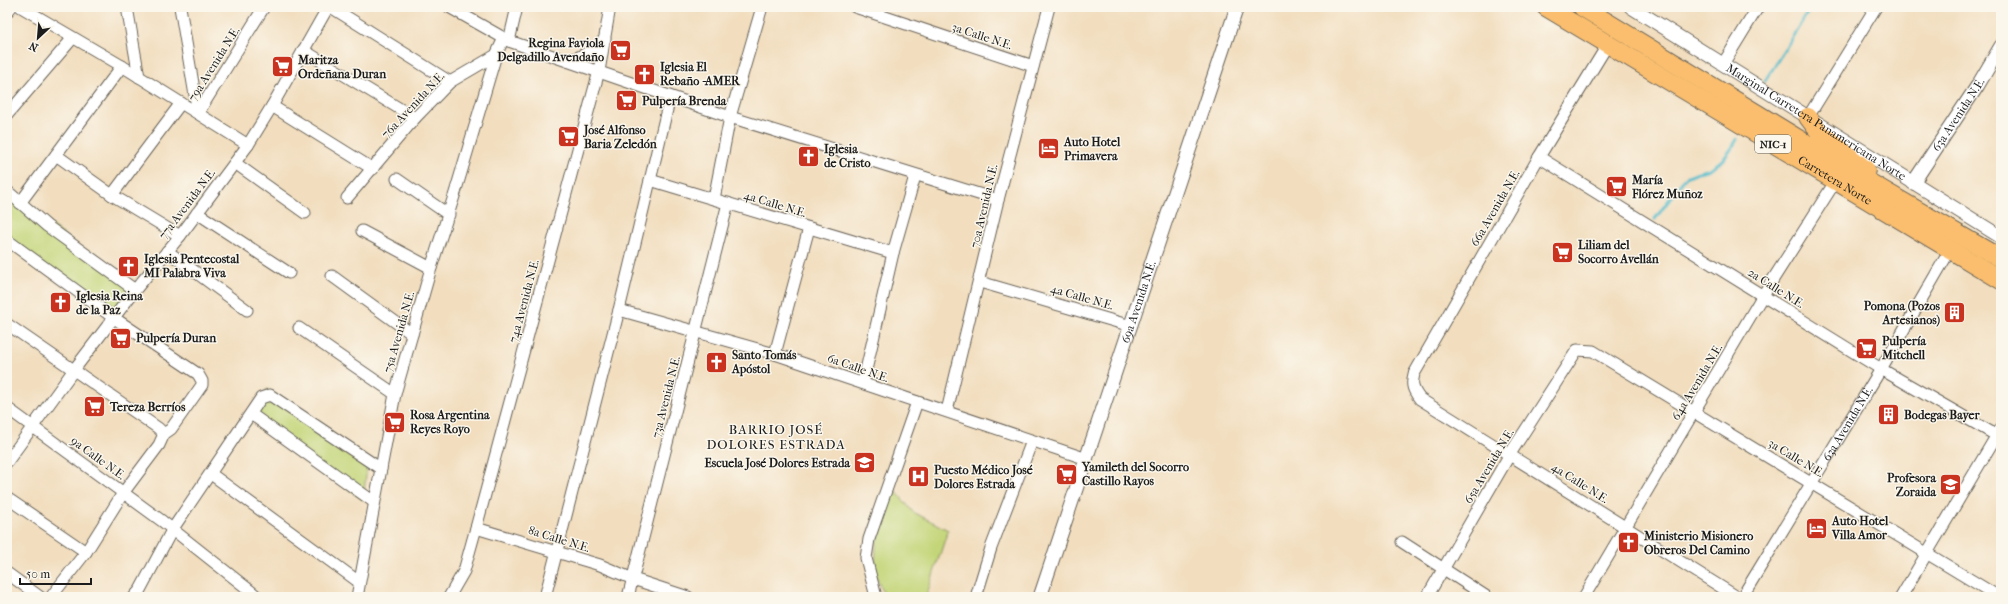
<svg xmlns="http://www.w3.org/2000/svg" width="2008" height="604" font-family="'IM FELL French Canon',serif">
	<rect width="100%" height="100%" fill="#fbf7ec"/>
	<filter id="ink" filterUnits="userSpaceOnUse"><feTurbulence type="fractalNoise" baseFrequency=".025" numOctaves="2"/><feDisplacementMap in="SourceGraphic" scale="8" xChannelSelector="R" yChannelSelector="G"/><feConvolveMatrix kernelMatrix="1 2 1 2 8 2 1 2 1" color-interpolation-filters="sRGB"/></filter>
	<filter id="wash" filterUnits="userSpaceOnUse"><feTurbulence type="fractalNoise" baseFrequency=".012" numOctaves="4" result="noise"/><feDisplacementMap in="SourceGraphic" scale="16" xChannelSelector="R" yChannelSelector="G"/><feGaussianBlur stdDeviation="0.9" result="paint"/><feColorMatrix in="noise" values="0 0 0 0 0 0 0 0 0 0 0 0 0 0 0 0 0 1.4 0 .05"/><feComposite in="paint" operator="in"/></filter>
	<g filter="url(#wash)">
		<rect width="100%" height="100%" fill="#f2debf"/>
		<path fill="#c3d578" stroke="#70784a" d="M15 197 135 290 116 316 7 239V208Z
			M267 389 368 459 363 500 249 416Z
			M894 489 913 512 948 530 927 594 911 597H885L875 573 876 544Z"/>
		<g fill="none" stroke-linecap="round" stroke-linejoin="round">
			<path stroke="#4db9c9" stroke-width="3" d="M1765 81 1811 7
				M1655 219 1685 178C1692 173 1698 172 1706 170 1721 165 1730 153 1737 139"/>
		</g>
	</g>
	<g filter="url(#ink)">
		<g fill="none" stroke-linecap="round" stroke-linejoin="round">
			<defs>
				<g id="minor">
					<path d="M21 7 122 66 248 145"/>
					<path d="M127 7 139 77"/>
					<path d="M180 7 198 113"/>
					<path d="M331 7 450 82"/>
					<path d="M449 7 509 41 730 117 998 200"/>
					<path d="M855 7 1033 66"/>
					<path d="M7 12 11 7"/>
					<path d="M509 41 517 7"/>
					<path d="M1608 44 1539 157 1414 374C1411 385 1413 390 1420 399L1737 597"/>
					<path d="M303 50 415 118"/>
					<path d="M567 61C583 57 593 50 605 39"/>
					<path d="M1723 64 1758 7"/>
					<path d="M272 106 373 169"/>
					<path d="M198 113 264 7"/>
					<path d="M7 115 72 39"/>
					<path d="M1808 117 1876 7"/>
					<path d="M56 155 112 195 180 236"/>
					<path d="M1539 157 1881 369 2001 438"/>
					<path d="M235 163 305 213"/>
					<path d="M397 179 449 215"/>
					<path d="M650 180 893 253"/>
					<path d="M7 191 47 226 135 290"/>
					<path d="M112 195 181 103"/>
					<path d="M347 198 415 118 450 82 496 55 504 38"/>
					<path d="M714 199 730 117 762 7"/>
					<path d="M20 203 122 66"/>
					<path d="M197 213 289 273"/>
					<path d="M362 231 431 268"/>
					<path d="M7 240 114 318 198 374 202 381V385L171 429 164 434 159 445 123 493 86 552 51 597"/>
					<path d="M167 251 247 310"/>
					<path d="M332 276 412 334"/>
					<path d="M980 282 1131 326"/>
					<path d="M619 310 775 354 1087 459"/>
					<path d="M7 324 158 428 164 434"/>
					<path d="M299 328 395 394"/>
					<path d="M775 354 809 228"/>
					<path d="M863 383 893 253 915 176"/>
					<path d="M7 408 162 521 258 597"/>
					<path d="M947 411 998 200 1049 7"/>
					<path d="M251 414 374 502"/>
					<path d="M7 462 73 371 135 290 180 236 248 145 272 106 328 7"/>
					<path d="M211 474 359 582"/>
					<path d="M7 498 86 552"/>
					<path d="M476 528 600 565 633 579 688 597"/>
					<path d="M1402 542 1487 597"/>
					<path d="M7 573 40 597"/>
					<path d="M134 597 140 590 172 530 261 398 270 395 381 469"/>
					<path d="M357 597 395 394 431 268 455 193 496 55"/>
					<path d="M449 597 464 571 476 528 599 71 610 7"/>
					<path d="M545 597 619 310 670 97"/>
					<path d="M628 597 728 203"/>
					<path d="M876 597 866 558 869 539 917 402"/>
					<path d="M976 597 991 548 1032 441"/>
					<path d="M1427 597 1510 454 1577 350 1593 351 1999 597"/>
					<path d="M1584 597 1763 295 1835 182"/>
					<path id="s1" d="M1742 597 1881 369 1950 250"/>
					<path d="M1901 597 2001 428"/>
				</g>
				<g id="tertiary">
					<path id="s2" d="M1631 7 2001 237"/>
					<path id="s3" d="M1913 183 1978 85 2001 46"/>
					<path id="s4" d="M1040 597 1237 7"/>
				</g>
				<g id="trunk">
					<path id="s5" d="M1546 7 2001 280"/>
					<path d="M1582 7 1874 185 2001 259"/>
					<path d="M1808 117 1820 133 1866 170"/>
				</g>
			</defs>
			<use href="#minor" stroke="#676055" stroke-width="13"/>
			<use href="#tertiary" stroke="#676055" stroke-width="15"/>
			<use href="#trunk" stroke="#676055" stroke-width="20"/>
			<use href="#minor" stroke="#fff" stroke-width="11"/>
			<use href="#tertiary" stroke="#fff" stroke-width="13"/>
			<use href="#trunk" stroke="#fabe6e" stroke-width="18"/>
		</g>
	</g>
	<defs>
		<symbol id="supermarket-square" viewBox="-11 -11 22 22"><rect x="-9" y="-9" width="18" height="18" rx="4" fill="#c8321e" stroke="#fbf7ec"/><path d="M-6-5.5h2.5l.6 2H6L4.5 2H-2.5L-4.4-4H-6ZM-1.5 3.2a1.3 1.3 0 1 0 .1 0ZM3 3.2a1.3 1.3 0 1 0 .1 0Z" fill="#fff"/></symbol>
		<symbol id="church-square" viewBox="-11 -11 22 22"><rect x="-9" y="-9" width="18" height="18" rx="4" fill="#c8321e" stroke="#fbf7ec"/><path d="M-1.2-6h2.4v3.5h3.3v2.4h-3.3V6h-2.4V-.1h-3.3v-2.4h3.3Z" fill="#fff"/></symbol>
		<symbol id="hotel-square" viewBox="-11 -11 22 22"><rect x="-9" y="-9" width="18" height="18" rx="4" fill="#c8321e" stroke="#fbf7ec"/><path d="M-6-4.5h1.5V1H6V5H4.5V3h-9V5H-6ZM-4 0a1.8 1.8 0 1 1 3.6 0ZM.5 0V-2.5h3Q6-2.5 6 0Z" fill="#fff"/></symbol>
		<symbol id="building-square" viewBox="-11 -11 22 22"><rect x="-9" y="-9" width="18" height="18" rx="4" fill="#c8321e" stroke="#fbf7ec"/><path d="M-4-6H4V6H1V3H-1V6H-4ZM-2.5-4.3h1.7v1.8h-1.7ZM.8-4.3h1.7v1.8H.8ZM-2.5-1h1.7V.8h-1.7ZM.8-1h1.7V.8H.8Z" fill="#fff"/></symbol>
		<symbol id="school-square" viewBox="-11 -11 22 22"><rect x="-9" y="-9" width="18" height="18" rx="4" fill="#c8321e" stroke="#fbf7ec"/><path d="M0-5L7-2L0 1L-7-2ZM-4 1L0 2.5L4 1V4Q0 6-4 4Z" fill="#fff"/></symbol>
		<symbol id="hospital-square" viewBox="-11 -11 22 22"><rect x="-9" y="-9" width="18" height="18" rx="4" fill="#c8321e" stroke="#fbf7ec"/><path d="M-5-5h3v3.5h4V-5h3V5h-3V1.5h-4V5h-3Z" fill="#fff"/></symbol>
	</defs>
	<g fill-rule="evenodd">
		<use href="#supermarket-square" x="608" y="38" width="25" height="25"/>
		<use href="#supermarket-square" x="270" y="54" width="25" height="25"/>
		<use href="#church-square" x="632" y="62" width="25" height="25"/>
		<use href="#supermarket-square" x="614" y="88" width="25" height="25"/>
		<use href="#supermarket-square" x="556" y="124" width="25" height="25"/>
		<use href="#hotel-square" x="1036" y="136" width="25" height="25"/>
		<use href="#church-square" x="796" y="144" width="25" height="25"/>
		<use href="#supermarket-square" x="1604" y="174" width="25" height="25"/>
		<use href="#supermarket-square" x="1550" y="240" width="25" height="25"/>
		<use href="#church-square" x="116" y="254" width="25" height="25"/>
		<use href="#church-square" x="48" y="290" width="25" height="25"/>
		<use href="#building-square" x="1942" y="300" width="25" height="25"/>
		<use href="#supermarket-square" x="108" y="326" width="25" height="25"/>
		<use href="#supermarket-square" x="1854" y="336" width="25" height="25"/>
		<use href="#church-square" x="704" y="350" width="25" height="25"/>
		<use href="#supermarket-square" x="82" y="394" width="25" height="25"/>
		<use href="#building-square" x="1876" y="402" width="25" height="25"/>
		<use href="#supermarket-square" x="382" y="410" width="25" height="25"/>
		<use href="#school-square" x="852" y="450" width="25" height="25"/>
		<use href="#supermarket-square" x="1054" y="462" width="25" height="25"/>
		<use href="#hospital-square" x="906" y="464" width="25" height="25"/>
		<use href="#school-square" x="1938" y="472" width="25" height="25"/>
		<use href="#hotel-square" x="1804" y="516" width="25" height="25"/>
		<use href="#church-square" x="1616" y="530" width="25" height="25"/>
	</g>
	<g text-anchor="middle" stroke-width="3" stroke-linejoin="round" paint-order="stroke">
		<rect fill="#fbf7ec" stroke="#5f5e5a" stroke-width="1" x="1755" y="135" width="36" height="18" rx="3"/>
		<g font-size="11" font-weight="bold" fill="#1c1c1c">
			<text x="1773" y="148">NIC-1</text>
		</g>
		<g font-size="12" fill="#1c1c1c" stroke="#fbf7ec">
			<text transform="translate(982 36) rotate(18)" y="4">3a Calle N.E.</text>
			<text transform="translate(214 64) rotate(-58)" y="4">79a Avenida N.E.</text>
			<text transform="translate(413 105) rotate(-47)" y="4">76a Avenida N.E.</text>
			<text dy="4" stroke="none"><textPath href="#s3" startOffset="82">63a Avenida N.E.</textPath></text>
			<text dy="4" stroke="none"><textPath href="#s2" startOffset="218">Marginal Carretera Panamericana Norte</textPath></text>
			<text dy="4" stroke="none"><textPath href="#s5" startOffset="337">Carretera Norte</textPath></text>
			<text transform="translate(187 204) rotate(-53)" y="4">77a Avenida N.E.</text>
			<text transform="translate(775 204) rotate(17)" y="4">4a Calle N.E.</text>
			<text transform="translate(984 206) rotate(-77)" y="4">70a Avenida N.E.</text>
			<text transform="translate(1495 208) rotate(-60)" y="4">66a Avenida N.E.</text>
			<text transform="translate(1776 288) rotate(32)" y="4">2a Calle N.E.</text>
			<text transform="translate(1082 297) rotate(16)" y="4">4a Calle N.E.</text>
			<text transform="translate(524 301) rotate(-75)" y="4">74a Avenida N.E.</text>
			<text dy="4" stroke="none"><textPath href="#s4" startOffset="311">69a Avenida N.E.</textPath></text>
			<text transform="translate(399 332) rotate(-74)" y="4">75a Avenida N.E.</text>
			<text transform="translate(858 368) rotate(19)" y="4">6a Calle N.E.</text>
			<text transform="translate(1697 382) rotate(-59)" y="4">64a Avenida N.E.</text>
			<text transform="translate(666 397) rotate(-76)" y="4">73a Avenida N.E.</text>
			<text dy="4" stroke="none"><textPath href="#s1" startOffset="203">63a Avenida N.E.</textPath></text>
			<text transform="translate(98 458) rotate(36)" y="4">9a Calle N.E.</text>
			<text transform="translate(1796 458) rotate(31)" y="4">3a Calle N.E.</text>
			<text transform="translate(1489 466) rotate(-59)" y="4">65a Avenida N.E.</text>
			<text transform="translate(1580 483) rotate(32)" y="4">4a Calle N.E.</text>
			<text transform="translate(559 539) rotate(17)" y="4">8a Calle N.E.</text>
		</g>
		<g font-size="12" font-weight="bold" fill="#1c1c1c" stroke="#fbf7ec" text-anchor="start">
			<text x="604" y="47" text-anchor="end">Regina Faviola<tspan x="604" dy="14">Delgadillo Avendaño</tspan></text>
			<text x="298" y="64">Maritza<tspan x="298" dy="14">Ordeñana Duran</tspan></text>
			<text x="660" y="71">Iglesia El<tspan x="660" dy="14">Rebaño -AMER</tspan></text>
			<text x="642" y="105">Pulpería Brenda</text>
			<text x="584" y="134">José Alfonso<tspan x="584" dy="14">Baria Zeledón</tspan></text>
			<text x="1064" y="146">Auto Hotel<tspan x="1064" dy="14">Primavera</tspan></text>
			<text x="824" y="153">Iglesia<tspan x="824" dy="14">de Cristo</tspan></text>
			<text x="1632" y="184">María<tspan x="1632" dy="14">Flórez Muñoz</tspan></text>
			<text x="1578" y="249">Liliam del<tspan x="1578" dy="14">Socorro Avellán</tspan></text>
			<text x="144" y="263">Iglesia Pentecostal<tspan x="144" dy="14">MI Palabra Viva</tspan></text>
			<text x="76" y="300">Iglesia Reina<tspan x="76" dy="14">de la Paz</tspan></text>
			<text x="1940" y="310" text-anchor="end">Pomona (Pozos<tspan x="1940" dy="14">Artesianos)</tspan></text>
			<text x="136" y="342">Pulpería Duran</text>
			<text x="1882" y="345">Pulpería<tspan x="1882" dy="14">Mitchell</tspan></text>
			<text x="732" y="359">Santo Tomás<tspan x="732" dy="14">Apóstol</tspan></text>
			<text x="110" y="411">Tereza Berríos</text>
			<text x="410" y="419">Rosa Argentina<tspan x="410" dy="14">Reyes Royo</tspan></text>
			<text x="1904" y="419">Bodegas Bayer</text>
			<text x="850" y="467" text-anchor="end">Escuela José Dolores Estrada</text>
			<text x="1082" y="471">Yamileth del Socorro<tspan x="1082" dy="14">Castillo Rayos</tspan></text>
			<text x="934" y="474">Puesto Médico José<tspan x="934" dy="14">Dolores Estrada</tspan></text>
			<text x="1936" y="482" text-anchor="end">Profesora<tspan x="1936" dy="14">Zoraida</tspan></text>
			<text x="1832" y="525">Auto Hotel<tspan x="1832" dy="14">Villa Amor</tspan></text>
			<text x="1644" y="540">Ministerio Misionero<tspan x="1644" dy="14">Obreros Del Camino</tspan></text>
		</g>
		<g font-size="13" letter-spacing="1" fill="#1c1c1c" stroke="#fbf7ec">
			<text x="776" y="434">BARRIO JOSÉ<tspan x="776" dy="15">DOLORES ESTRADA</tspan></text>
		</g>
	</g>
	<rect width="2008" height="604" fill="none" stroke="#fbf7ec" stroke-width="24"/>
	<g transform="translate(38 38) rotate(206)" stroke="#fbf7ec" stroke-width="3" paint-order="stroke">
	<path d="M0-3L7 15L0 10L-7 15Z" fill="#1c1c1c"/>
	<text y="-6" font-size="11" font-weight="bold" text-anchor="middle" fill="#1c1c1c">N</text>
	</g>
	<path d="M20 578v6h71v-6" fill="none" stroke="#1c1c1c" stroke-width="2"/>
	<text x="26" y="578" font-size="12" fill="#1c1c1c" stroke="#fbf7ec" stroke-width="3" paint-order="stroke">50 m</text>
</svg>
